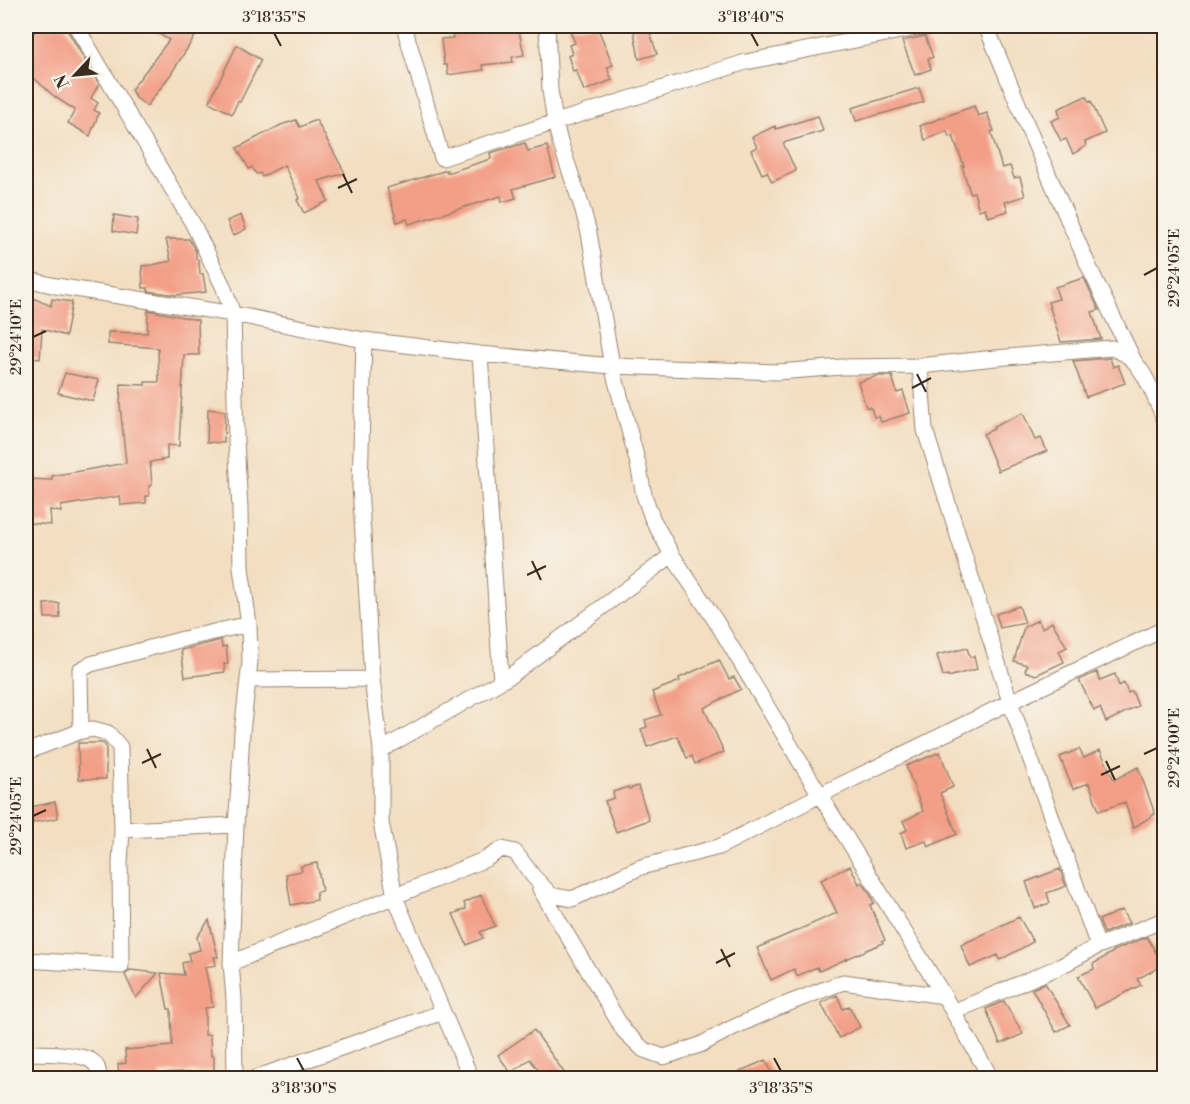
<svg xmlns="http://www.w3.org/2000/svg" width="1190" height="1104" font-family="'Libre Bodoni',serif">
	<rect width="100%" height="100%" fill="#f7f3e8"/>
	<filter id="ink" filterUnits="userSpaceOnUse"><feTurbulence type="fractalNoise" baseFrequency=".0167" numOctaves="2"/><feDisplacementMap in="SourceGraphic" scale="12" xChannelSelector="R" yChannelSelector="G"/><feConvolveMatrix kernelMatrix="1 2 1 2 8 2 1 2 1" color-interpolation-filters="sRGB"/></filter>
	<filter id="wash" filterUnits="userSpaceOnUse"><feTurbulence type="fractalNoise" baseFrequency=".008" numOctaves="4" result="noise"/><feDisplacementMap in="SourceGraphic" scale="24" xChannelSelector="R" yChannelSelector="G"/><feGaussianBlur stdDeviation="1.35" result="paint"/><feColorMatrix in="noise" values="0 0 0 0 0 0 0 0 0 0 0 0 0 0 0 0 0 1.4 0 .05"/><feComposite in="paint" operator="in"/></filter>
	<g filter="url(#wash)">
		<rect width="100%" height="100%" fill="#f3dec1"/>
		<g id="blocks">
			<path fill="#f39e86" d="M43 26H65L99 84 91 98 98 103 94 110 99 113 90 136 68 123 75 110 55 97 26 71V38Z
				M146 26H186L197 33 171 74 147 106 136 98 131 90 169 40Z
				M476 26H518L524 55 512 57 513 62 482 65 484 70 448 75 447 65H444L441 39 453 38 452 32 477 29Z
				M568 26H597L613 65 607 67 612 80 584 91 576 70 573 71 568 56 572 54 569 45 575 43Z
				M633 26H648L657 54 639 59Z
				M925 36 933 57 928 59 931 69 915 75 902 41Z
				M237 45 261 60 240 102 238 101 232 114 209 102Z
				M919 88 924 102 856 121 852 108Z
				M1086 96 1089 102 1091 101 1105 133 1085 142 1086 146 1073 154 1066 139 1061 141 1051 121 1060 117 1058 109Z
				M974 106 978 116 987 113 994 131 991 132 1002 168 1010 166 1014 178 1020 177 1025 196 1005 202 1008 211 988 217 985 208 979 210 974 192 970 193 962 166H964L953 136 949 137 947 131 925 140 920 126Z
				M818 116 823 131 783 143 796 171 772 182 767 172 762 174 751 150 757 147 752 137 775 126 776 129Z
				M296 120 300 127 316 120 345 173 319 181 328 201 304 213 297 200 300 198 284 165 262 177 260 173 256 174 252 167 249 169 237 148 281 125Z
				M525 143 528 151 547 146 555 177 513 189 516 198 502 202 501 196 409 224 407 219 397 222 387 188 447 170V173L491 159 490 153Z
				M114 215 138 219 136 235 113 231Z
				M241 215 246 229 233 236 227 221Z
				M166 239H189L196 252V259L199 260 200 274H203L206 292 176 295 148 291V288H143L142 266 152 265 171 261Z
				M1084 278 1099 310 1092 312 1101 339 1061 342 1048 302 1059 299 1055 287Z
				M26 295 51 306 52 299 72 302 66 336 42 329 40 359 26 357Z
				M148 310 198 320 199 355H184L179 446 167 445V459L150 462 152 485 149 486V496H146V503L121 505 120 496 61 506V512L50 510 51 525 29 523 30 500H26V479L52 480V476L126 463 120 405 121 384 145 385V382H159L158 348 108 344V332L147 333Z
				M1110 358 1113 367 1118 365 1125 383 1086 397 1073 361Z
				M65 373 99 380 93 401 58 393Z
				M877 376H892L897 393 903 391 910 413 881 422 879 416 874 417 871 408 866 407 858 382Z
				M208 409 225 411 224 443 207 442Z
				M1023 413 1035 440 1041 438 1047 451 998 471 983 434 994 429 993 427Z
				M59 603 60 618H45L44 604Z
				M1019 606 1025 623 1000 628 996 614Z
				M1038 620 1042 628 1052 622 1067 647 1059 651 1064 662 1036 675 1025 671 1027 665 1014 661 1024 627Z
				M221 640 222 647 226 646 228 664H224L225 672 185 677 181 650Z
				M967 648 970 657 974 656 977 669 948 677V675L943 676 937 655Z
				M719 660 729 679 734 677 741 689 704 708 724 752 695 764 692 756 687 758 677 736 647 747 641 729 647 727 645 720 661 715 652 692 680 681 679 678Z
				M1097 672 1100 680 1115 674 1119 686 1124 683 1128 693 1132 691 1138 706 1106 722 1100 708 1094 710 1079 680Z
				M78 743H103L106 746V779H79Z
				M1079 749 1084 758 1100 750 1114 780 1138 767 1155 814 1133 828 1125 802 1099 811 1089 783 1073 789 1060 757Z
				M940 752 953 787 940 793 957 834 928 847 926 841 906 848 901 833 907 830 903 821 923 811 906 766Z
				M638 786 649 820 616 832 605 801 614 798 613 792 628 787 629 789Z
				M55 802 58 818 26 824V808Z
				M317 863 322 891 316 892 317 900 291 905 286 874 302 871 301 866Z
				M850 866 859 884 862 882 869 892 874 903 870 905 885 940 882 941 883 943 819 971 817 967 797 976 794 969 771 980 757 948 837 913 821 880Z
				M1060 869 1066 886 1047 893 1050 903 1035 908 1026 882Z
				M481 895 495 926 480 932 483 938 467 945 453 914 466 909 464 903Z
				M1122 910 1129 923 1104 933 1099 920Z
				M1019 917 1033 942 1000 960 998 955 970 967 961 945Z
				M209 920 218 957H214L216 965 205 967 213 1007 205 1008V1035H210L211 1056 214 1057V1071L159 1073 160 1078H119L118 1064 126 1063 125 1050 172 1046 171 1009H168L161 973 184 975 182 963 190 961 188 953 200 950 197 937Z
				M1147 937 1163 965 1137 979 1141 985 1095 1008 1078 976 1094 969 1093 964 1113 952V951Z
				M130 970 158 973 136 998 125 975Z
				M1045 983 1070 1025 1056 1032 1032 989Z
				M837 995 843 1009 849 1006 860 1027 839 1038 821 1003Z
				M1004 1001 1023 1034 1000 1044 986 1009Z
				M534 1030 568 1078H544L530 1059 511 1073 498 1055Z
				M766 1060 774 1078H724Z"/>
		</g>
	</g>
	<g filter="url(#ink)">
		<use href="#blocks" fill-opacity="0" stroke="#978470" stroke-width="1.5"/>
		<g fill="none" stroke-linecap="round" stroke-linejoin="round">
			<defs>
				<path id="street" d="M76 26 193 224 223 286 233 314 236 441 240 508 241 568 249 624 250 662 242 732 239 786 236 825 231 963 234 999 235 1078
					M404 26 442 158 746 62 926 26
					M547 26 550 90 555 122 560 142 582 207 589 233 612 366 638 464 644 495 652 518 672 555 717 623 820 795 944 996 991 1078
					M986 26 1031 135 1088 265 1134 361
					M26 279 56 286 233 314 364 340 480 354 612 366 778 372 842 367 920 366 995 358 1112 348C1116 350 1121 352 1125 354 1144 365 1155 399 1164 418
					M364 340 360 486 372 679
					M480 354 501 681
					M920 366 925 430 1010 702 1098 946
					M248 680 372 679 381 750 510 676 672 555
					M81 731 93 729 108 733 120 747 122 830
					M26 752 81 731 80 670 91 664 183 639 249 624
					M540 889 624 1031 644 1050 664 1057 700 1045 732 1028 779 1007 843 982 944 996
					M26 960 121 966 120 863 122 830 236 825
					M231 963 486 859 502 849 515 852 533 876 551 895 572 899 641 867 719 847 820 795 1010 702 1164 629
					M443 1012 471 1078
					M953 1012 1061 966 1098 946 1164 920
					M26 1053C40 1053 81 1053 92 1061 98 1065 99 1072 99 1078
					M255 1078 443 1012 395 897 381 822V750"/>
			</defs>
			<use href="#street" stroke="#978470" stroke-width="17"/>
			<use href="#street" stroke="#fff" stroke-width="15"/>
		</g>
	</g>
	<path fill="none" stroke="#3b2a1e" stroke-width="2" d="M274 33 281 46M751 33 758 46M343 174 352 193M338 188 357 179M1144 275 1157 268M33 337 46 331M917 374 926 392M912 388 931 378M532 561 541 580M527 575 546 566M147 749 156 768M1144 754 1157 748M1106 761 1115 780M142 763 161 754M1101 775 1120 766M33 816 46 810M721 949 730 967M716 963 735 953M297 1058 304 1071M774 1058 781 1071"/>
	<rect width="1190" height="1104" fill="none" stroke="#f7f3e8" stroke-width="66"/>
	<g transform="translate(75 75) rotate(244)" stroke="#f7f3e8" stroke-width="4.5" paint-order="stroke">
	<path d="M0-4.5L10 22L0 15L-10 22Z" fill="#3b2a1e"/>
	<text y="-9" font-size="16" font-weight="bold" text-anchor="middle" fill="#3b2a1e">N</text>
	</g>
	<rect x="33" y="33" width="1124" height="1038" fill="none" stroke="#3b2a1e" stroke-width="2"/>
	<g font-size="15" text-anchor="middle" fill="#3b2a1e">
		<text x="274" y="22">3°18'35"S</text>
		<text x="751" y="22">3°18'40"S</text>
		<text transform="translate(1174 268) rotate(-90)" y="5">29°24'05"E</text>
		<text transform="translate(16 337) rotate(-90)" y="5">29°24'10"E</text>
		<text transform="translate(1174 748) rotate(-90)" y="5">29°24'00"E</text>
		<text transform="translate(16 816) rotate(-90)" y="5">29°24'05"E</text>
		<text x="304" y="1093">3°18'30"S</text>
		<text x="781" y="1093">3°18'35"S</text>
	</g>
</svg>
